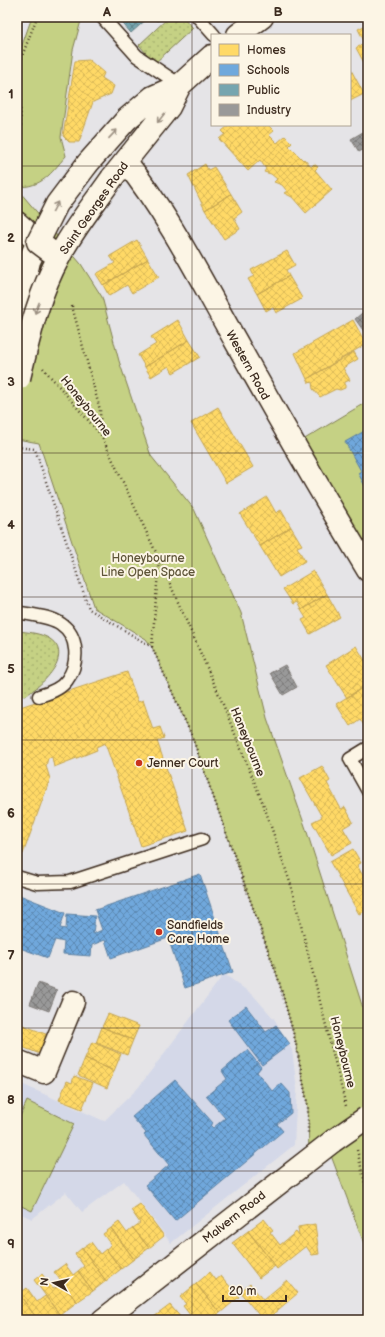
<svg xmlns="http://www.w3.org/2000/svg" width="385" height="1337" font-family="'Balsamiq Sans',sans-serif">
	<defs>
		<pattern id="grass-dots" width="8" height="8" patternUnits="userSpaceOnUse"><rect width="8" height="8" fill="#c5d184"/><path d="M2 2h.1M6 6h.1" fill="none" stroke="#aab472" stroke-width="1.8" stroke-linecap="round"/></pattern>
		<pattern id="homes-cross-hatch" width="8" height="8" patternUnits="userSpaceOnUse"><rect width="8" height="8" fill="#ffd966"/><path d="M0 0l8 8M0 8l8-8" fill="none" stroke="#dbba58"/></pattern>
		<pattern id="schools-cross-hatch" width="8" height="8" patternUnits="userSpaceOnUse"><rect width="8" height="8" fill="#6fa8dc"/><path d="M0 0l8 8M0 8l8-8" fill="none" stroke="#5c89b2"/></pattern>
		<pattern id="public-cross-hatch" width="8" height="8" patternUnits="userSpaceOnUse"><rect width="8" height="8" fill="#76a5af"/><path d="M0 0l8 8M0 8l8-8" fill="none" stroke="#62878e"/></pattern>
		<pattern id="industry-cross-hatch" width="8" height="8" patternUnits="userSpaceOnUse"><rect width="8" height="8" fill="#999"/><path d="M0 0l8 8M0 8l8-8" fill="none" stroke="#7e7d7c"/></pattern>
	</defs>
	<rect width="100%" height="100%" fill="#e5e4e7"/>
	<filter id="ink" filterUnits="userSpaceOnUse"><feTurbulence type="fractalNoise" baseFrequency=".025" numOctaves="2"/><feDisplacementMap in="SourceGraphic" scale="8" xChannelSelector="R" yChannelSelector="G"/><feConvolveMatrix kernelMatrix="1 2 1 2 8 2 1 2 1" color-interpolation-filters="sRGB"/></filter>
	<g filter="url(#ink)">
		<path fill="#d4d8e8" d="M224 974 253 995 275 1020 292 1050 297 1089 294 1145 171 1243 124 1181 82 1212 66 1192 32 1219 17 1212V1082L104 1121 138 1088Z"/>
		<path fill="url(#grass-dots)" stroke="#807e51" d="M169 17 175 21 179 17H183L193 28 155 63 139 45Z
			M17 631C27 632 41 633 50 639 75 656 40 687 25 696L17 695Z"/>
		<path fill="#c5d184" stroke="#807e51" d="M32 17H82L73 50 61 137 66 156C50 174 43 187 17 187V64L21 48Z
			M19 191 81 264 102 297 119 361 151 456 194 509 241 613 267 718 306 829 368 1024V1254L327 1145 309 1158 308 1107 295 1039 278 978 191 734 152 647 146 639 94 608 39 443 17 439V194Z
			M368 401V570L293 446Z
			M27 1101 74 1124 32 1211 17 1204V1123Z"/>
		<path fill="url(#homes-cross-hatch)" stroke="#c4a450" d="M368 24V70L356 48 365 43 358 29Z
			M89 60 104 73 102 78 114 86 111 94 93 102 79 142H69L63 136 75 61Z
			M350 68 364 94 350 101Z
			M229 125H268L274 131 269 135 277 143 285 136 292 143 289 146 303 160 304 159 311 167 314 164 318 167 315 170 332 190 306 213 292 197 284 193 287 191 282 185 274 182 277 179 271 174 264 172 266 169 260 160 248 171 219 139 225 134 222 131Z
			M205 164 208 170 214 167 231 194 205 210 188 175Z
			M231 194 242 212 234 218 240 229 224 239 205 210Z
			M137 240 148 259 103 285 96 274 115 263 110 256Z
			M287 251 295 265 286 270 289 276 257 294 248 279 254 276 251 270Z
			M148 259 159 277 132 293 127 285 109 296 103 285Z
			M289 276 302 298 300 300 276 313 273 307 266 311 257 294Z
			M178 320 189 340 145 367 138 355 156 344 151 337Z
			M353 320 366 344 307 379 295 353Z
			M189 340 200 357 173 373 169 366 151 377 145 367Z
			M354 352 358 359 343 368 350 380 345 382V388L340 390 336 389 320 397 313 389 312 382 309 383 307 379Z
			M218 407 253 467 226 483 191 423Z
			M267 497 276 513 281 510 291 527 260 546 240 514Z
			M291 527 302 545 297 547 305 561 279 577 260 546Z
			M313 571 327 594 301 610 297 602 293 604 283 589Z
			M327 594 340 617 310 634 302 620 306 618 301 610Z
			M356 646 368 665V684L347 698 326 665Z
			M127 672 138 702 143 700 153 729 160 727 164 738 157 741 188 831 141 846 105 743 96 747 97 750 54 767 52 757 48 758 46 766 50 779 23 854 17 852V708Z
			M368 684V730H367L360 719 350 726 336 704Z
			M322 766 330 781 327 783 341 809 345 807 353 822 343 828 352 843 331 855 312 822 322 817 300 778Z
			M353 849 361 863 357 865 368 885V910L359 914 330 862Z
			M108 1014 139 1026 133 1040 102 1027Z
			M23 1025 48 1035 40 1054 17 1045Z
			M102 1027 133 1040 127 1055 96 1043Z
			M92 1042 121 1054 114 1071 85 1058Z
			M85 1058 114 1071 107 1088 78 1075Z
			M74 1076 93 1083 82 1109 59 1100 67 1081 72 1083Z
			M140 1204 164 1236 149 1248 133 1228 140 1223 131 1210Z
			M264 1219 273 1230 270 1232 280 1245 296 1232 299 1236 298 1227 315 1224 319 1254 312 1255 306 1246 277 1269 248 1231Z
			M119 1222 127 1233 133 1228 149 1248 134 1259 111 1228Z
			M111 1228 134 1259 121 1269 106 1249 111 1245 103 1234Z
			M248 1231 275 1266 259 1278 232 1243Z
			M91 1242 100 1254 106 1249 121 1269 106 1281 82 1248Z
			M82 1248 106 1281 93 1291 78 1271 84 1266 75 1254Z
			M65 1264 73 1275 78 1271 93 1291 77 1302 54 1272Z
			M210 1272 216 1280 221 1276 239 1297 220 1313 196 1284Z
			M42 1274 53 1289 62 1283 77 1302 60 1315 34 1280Z
			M287 1280 298 1293 266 1320H263L240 1292 250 1284 263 1300Z
			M196 1284 220 1313 210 1320H194L183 1306 186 1304 180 1297Z
			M27 1288 37 1302 45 1296 60 1315 54 1320H38L19 1294Z
			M19 1294 38 1320H17V1317L20 1315 17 1311V1295Z
			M170 1305 183 1320H157L154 1317Z"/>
		<path fill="url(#schools-cross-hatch)" stroke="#5f82a3" d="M368 429V485L365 486 358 473 361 471 345 442Z
			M200 874 233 972 185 988 168 938 111 958 105 940 92 945 91 956 63 954 64 942 55 940 48 958 17 947V894L65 913 60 928 66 929 67 914 95 916 93 934 102 930 95 910Z
			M246 1006 266 1032 276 1025 290 1044 262 1065 228 1020Z
			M247 1050 261 1067 257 1072 272 1091 281 1083 290 1093 291 1113 277 1124 283 1131 175 1221 145 1185 169 1165 144 1135 146 1133 132 1117 175 1080 213 1123 210 1125 213 1128 225 1118 206 1096 227 1079 222 1071Z"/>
		<path fill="url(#public-cross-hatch)" stroke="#648084" d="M117 17H149L131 33Z
			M153 17H162L157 21Z"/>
		<path fill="url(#industry-cross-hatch)" stroke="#7d7874" d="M368 129V149L366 148 359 152 351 139Z
			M368 308V337L355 319Z
			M285 665 297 687 283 695 270 673Z
			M38 983 57 990 49 1011 30 1004Z"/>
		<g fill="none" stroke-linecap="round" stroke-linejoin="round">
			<defs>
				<path id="service" d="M102 17 137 56 180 85
					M198 17 214 35
					M17 612C30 615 50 616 61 624 79 636 79 664 67 680 61 689 50 693 39 696
					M368 748 350 759 368 791
					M17 877 37 883 70 882 202 839"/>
				<path id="minor" d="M126 162C169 216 201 280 235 340 278 417 322 494 368 570
					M17 1061 44 1072 73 1002"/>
				<path id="tertiary" d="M238 35 262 17
					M88 163 127 119 153 97 180 85 212 56
					M112 178 169 107 180 85
					M17 223 38 242 29 261 17 314
					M103 1320 333 1141"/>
			</defs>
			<use href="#service" stroke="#3b2a1e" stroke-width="15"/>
			<use href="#minor" stroke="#3b2a1e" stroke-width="25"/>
			<use href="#tertiary" stroke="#3b2a1e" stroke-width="25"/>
			<path stroke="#3b2a1e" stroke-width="2.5" stroke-dasharray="1 3" stroke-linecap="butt" d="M22 174 19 64 37 17
				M72 306 100 410 101 434
				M43 368 101 435 159 559 220 697 264 806 291 885 346 1106
				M17 447 35 449 89 609 152 647 191 734 278 978 295 1039 308 1107V1133
				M152 647 159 560
				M357 1150 368 1196"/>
			<use href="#service" stroke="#fcf5e5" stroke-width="12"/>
			<use href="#minor" stroke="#fcf5e5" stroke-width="22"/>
			<use href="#tertiary" stroke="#fcf5e5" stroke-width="22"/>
			<defs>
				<path id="tertiary-bridge" d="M58 257 38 242 57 204 88 163
					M19 378C29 337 38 295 59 257 73 229 94 204 112 178
					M333 1141 366 1118"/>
			</defs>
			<use href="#tertiary-bridge" stroke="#3b2a1e" stroke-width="25" stroke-linecap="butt"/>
			<use href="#tertiary-bridge" stroke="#fcf5e5" stroke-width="22"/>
		</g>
		<defs><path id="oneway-shaft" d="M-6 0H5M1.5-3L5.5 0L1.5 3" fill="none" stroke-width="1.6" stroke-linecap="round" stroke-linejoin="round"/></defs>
		<g stroke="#9c9082">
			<use href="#oneway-shaft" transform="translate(161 118) rotate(128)"/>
			<use href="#oneway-shaft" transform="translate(113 134) rotate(-47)"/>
			<use href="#oneway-shaft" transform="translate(55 207) rotate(-62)"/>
			<use href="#oneway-shaft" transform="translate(37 308) rotate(111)"/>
		</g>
	</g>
	<path fill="none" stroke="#3b2a1e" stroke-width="1" stroke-opacity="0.55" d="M192 17V1320M17 166H368M17 309H368M17 453H368M17 597H368M17 740H368M17 884H368M17 1028H368M17 1171H368"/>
	<g fill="#c8321e" stroke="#fcf5e5" stroke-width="1.5">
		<circle cx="139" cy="763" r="4"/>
		<circle cx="159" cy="932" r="4"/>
	</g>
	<g text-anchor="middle" stroke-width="4" stroke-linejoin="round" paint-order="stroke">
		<g font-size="12" fill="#3b2a1e" stroke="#fcf5e5">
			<text transform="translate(94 208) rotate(-55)" y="4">Saint Georges Road</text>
			<text transform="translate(248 365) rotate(61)" y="4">Western Road</text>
			<text transform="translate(86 406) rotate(51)" y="4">Honeybourne</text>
			<text transform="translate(248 742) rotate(68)" y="4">Honeybourne</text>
			<text transform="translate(343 1052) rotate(76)" y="4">Honeybourne</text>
			<text transform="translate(234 1217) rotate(-38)" y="4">Malvern Road</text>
		</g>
		<g font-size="12" fill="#5e5438" stroke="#fcf5e5">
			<text x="148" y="562">Honeybourne<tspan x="148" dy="14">Line Open Space</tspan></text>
		</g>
		<g font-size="12" fill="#3b2a1e" stroke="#fcf5e5" text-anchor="start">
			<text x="147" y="767">Jenner Court</text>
			<text x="167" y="929">Sandfields<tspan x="167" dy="14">Care Home</tspan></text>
		</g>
	</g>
	<rect width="385" height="1337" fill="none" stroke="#fcf5e5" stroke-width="44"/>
	<rect x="211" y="34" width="140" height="92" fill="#fcf5e5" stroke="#afa495"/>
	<rect x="219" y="44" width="20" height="12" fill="#ffd966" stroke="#afa495"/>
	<text x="247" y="54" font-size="12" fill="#3b2a1e">Homes</text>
	<rect x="219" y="64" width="20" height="12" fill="#6fa8dc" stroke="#afa495"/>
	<text x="247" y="74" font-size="12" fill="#3b2a1e">Schools</text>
	<rect x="219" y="84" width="20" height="12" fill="#76a5af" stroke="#afa495"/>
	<text x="247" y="94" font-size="12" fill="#3b2a1e">Public</text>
	<rect x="219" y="104" width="20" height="12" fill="#999999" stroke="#afa495"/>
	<text x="247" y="114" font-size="12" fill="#3b2a1e">Industry</text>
	<g transform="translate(54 1283) rotate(278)" stroke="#fcf5e5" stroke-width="3" paint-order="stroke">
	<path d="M0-3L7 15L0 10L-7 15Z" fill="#3b2a1e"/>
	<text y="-6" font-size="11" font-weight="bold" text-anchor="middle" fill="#3b2a1e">N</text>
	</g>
	<path d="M223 1295v6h63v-6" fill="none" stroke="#3b2a1e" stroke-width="2"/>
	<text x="229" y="1295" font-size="12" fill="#3b2a1e" stroke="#fcf5e5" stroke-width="3" paint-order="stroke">20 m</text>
	<rect x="22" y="22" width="341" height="1293" fill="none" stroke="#3b2a1e" stroke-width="1.5"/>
	<g font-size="13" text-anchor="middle" font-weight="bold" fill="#3b2a1e">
		<text x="107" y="16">A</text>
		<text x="278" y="16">B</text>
		<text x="11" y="98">1</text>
		<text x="11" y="242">2</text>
		<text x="11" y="386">3</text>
		<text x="11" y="529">4</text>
		<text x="11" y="673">5</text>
		<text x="11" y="817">6</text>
		<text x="11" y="960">7</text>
		<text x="11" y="1104">8</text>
		<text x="11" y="1248">9</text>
	</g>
</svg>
